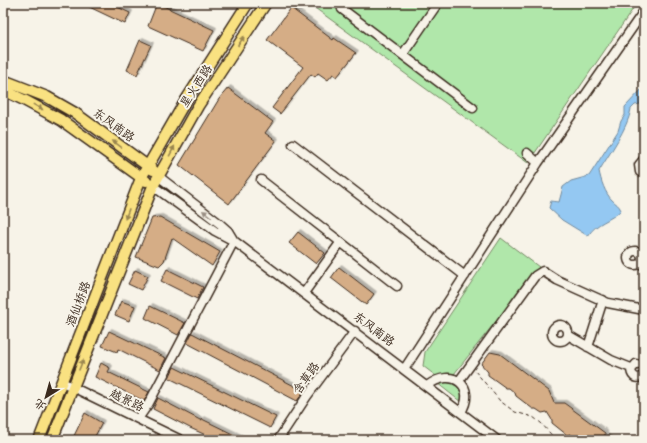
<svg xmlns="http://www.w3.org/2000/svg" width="647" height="443" font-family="Mynerve,'LXGW WenKai TC',sans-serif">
	<defs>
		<filter id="shadow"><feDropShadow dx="2.5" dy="-2.5" stdDeviation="0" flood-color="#0004"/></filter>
	</defs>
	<rect width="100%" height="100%" fill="#f7f3e8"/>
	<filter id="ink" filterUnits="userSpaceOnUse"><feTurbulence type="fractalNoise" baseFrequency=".025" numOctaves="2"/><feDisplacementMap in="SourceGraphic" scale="8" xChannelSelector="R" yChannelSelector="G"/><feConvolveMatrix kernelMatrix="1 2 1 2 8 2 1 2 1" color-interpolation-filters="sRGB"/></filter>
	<g filter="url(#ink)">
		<path fill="#b0e7aa" stroke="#768864" d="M308 3H637L528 163Z
			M501 238 539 267 454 374 436 376 423 366 425 352Z
			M449 381C458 385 463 391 461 402L437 383Z"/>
		<path fill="#94c8f2" stroke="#70899d" d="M644 87V95L640 104 635 105 631 109C628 128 609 154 599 171 601 181 605 193 612 200 616 204 619 205 621 210 611 221 596 222 588 236L562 220 549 208 551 201 559 202 563 187 571 181 589 176 618 131 621 121 625 115V107Z"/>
		<path fill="#d5ad86" stroke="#3b2a1e" filter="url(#shadow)" d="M81 3H109L130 13 125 24Z
			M157 3 214 30 203 51 148 26Z
			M291 8 333 40 334 38 356 53 337 77 333 74 328 80 318 73 315 77 311 74 280 114 272 108 303 67 267 40Z
			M140 40 151 45 137 75 127 70Z
			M228 88 273 122 265 133 276 141 229 204 179 165 219 99Z
			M160 217 220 252 212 266 172 238 164 261 159 266 136 257 152 218Z
			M298 232 325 253 316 264 289 243Z
			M339 267 374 294 366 305 331 278Z
			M167 269 203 287 197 299 161 281Z
			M135 270 148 276 141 290 128 284Z
			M121 301 135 306 129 321 115 315Z
			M150 306 185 323 178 335 145 318Z
			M109 331 166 358 160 370 118 349 117 352 102 346Z
			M192 333 304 391 302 394 297 401 187 343Z
			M490 352 500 354 549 391 554 403H564L605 433V436L610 440H574V437L570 434 567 435 552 423V420L547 412 542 413 536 409H533L516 396 515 393 509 388H506L488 375V372L481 364Z
			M101 363 110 368 108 372 149 392 144 401 95 377Z
			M174 367 276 417 270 428 169 378Z
			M158 398 202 421V419L245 440H217L190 428 153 409Z
			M85 413 102 423 93 440H72Z"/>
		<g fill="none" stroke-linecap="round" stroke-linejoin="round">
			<defs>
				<path id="minor" d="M342 9 473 108
					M403 54 438 3
					M293 144 465 276
					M527 153 538 163
					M644 159 639 165 640 172 644 174
					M158 176 219 223 228 231 234 241
					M261 180 397 286
					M153 186 215 231 234 241 497 440
					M628 258a7 7 0 1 1 14 0a7 7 0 1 1-14 0Z
					M304 293 340 243
					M552 333a8 8 0 1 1 16 0a8 8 0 1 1-16 0Z
					M568 335 611 360 631 368
					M588 347 603 300
					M644 366 636 364 631 370C632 378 638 380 644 375
					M405 368 538 163 644 11
					M459 381 535 276 543 271 557 280 608 303 644 310
					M62 382 181 440
					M427 386C453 366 477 387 461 412
					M138 419 149 403 234 241
					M278 440 307 396 355 331"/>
				<path id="major" d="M3 80 47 97 75 113 153 170
					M3 90 24 100 61 120 146 181
					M39 440 141 178 186 100 248 3
					M52 440 153 186 198 106 266 3"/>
			</defs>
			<use href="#minor" stroke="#3b2a1e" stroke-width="11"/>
			<use href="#major" stroke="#3b2a1e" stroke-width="13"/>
			<path stroke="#3b2a1e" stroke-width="1" stroke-dasharray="4 3" stroke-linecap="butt" d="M475 371 500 401 515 412 533 417 541 423 556 440"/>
			<use href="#minor" stroke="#f7f3e8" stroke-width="8"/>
			<use href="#major" stroke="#f9e181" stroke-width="10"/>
		</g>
		<defs><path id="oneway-solid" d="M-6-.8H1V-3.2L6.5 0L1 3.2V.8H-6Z"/></defs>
		<g fill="#9a8650">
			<use href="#oneway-solid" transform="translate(241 41) rotate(-57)"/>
			<use href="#oneway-solid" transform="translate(38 107) rotate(29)"/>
			<use href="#oneway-solid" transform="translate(117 144) rotate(-144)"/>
			<use href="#oneway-solid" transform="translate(172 151) rotate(-62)"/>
			<use href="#oneway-solid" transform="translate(127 214) rotate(111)"/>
			<use href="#oneway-solid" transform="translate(81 365) rotate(-68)"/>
		</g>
		<use fill="#998e83" href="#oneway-solid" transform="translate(207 214) rotate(-142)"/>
	</g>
	<g text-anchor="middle" stroke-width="4" stroke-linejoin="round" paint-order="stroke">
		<g font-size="12" fill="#3b2a1e" stroke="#f7f3e8">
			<text transform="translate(196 86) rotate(-57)" y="4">星火西路</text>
			<text transform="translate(114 125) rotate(36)" y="4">东风南路</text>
			<text transform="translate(78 304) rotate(-69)" y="4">酒仙桥路</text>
			<text transform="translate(374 329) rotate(37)" y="4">东风南路</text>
			<text transform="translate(306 378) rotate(-54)" y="4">含草路</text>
			<text transform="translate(127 400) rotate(26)" y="4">越景路</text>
		</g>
	</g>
	<rect width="647" height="443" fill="none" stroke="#f7f3e8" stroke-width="16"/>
	<rect x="8" y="8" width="631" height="427" fill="none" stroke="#3b2a1e" stroke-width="1.5" filter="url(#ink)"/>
	<g transform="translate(46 397) rotate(217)" stroke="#f7f3e8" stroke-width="3" paint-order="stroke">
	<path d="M0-3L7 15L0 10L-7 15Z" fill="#3b2a1e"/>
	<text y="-6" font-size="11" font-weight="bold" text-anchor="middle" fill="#3b2a1e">北</text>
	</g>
</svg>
